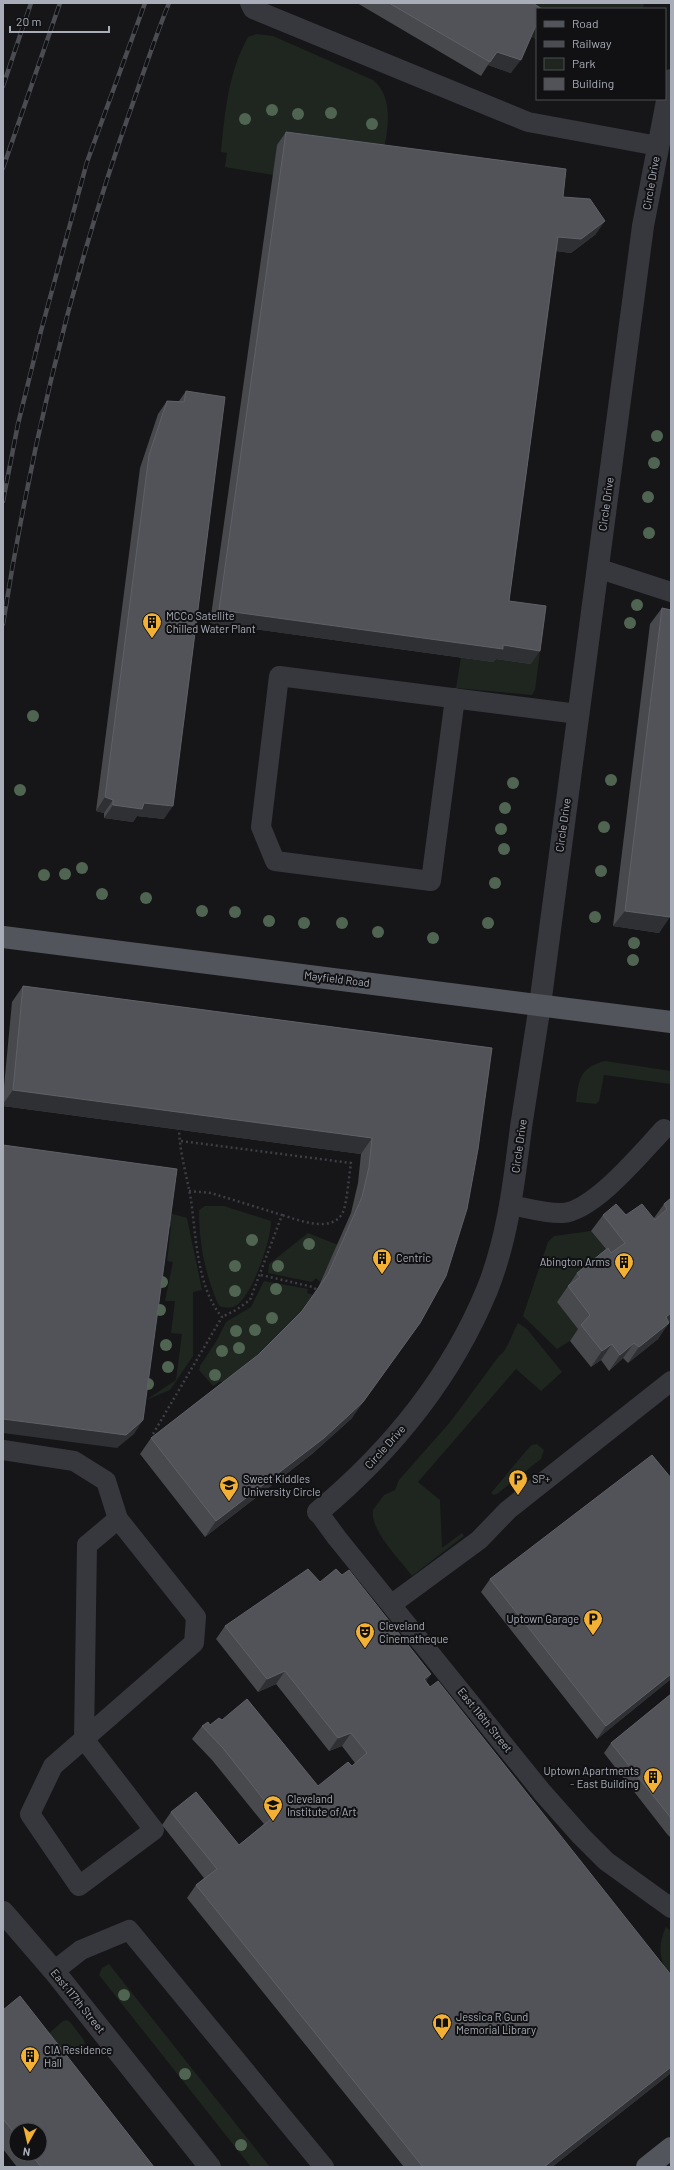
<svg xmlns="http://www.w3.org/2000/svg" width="674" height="2170" font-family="Barlow,sans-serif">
	<rect width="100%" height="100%" fill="#161618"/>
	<path fill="#1e261f" d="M522 3H644L643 9H537V40L529 36Z
		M257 34 273 36 373 80C395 97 388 135 381 159L273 175 225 167 227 153 221 152C225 112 228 73 248 37Z
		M537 619 544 621 535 690 532 695 456 688 461 657 493 662 494 659Z
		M605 1061 671 1071V1084L604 1075 599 1101 596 1104 576 1102C579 1078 580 1068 605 1061Z
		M205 1206H224L271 1221C271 1241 253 1293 237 1305 231 1309 226 1308 219 1306 205 1275 199 1243 199 1210Z
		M163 1214H173L187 1218 202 1290 193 1292V1356L170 1390 146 1400 176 1380 182 1334 171 1333 175 1301H165L173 1262 167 1261 171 1227 162 1225Z
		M591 1231 614 1259 566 1288 579 1331 570 1341 557 1349 523 1316 548 1242 554 1236Z
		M308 1233 338 1245 320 1282 316 1278 312 1282 268 1273 269 1264Z
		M264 1281 308 1289 307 1293 313 1295 291 1327 226 1387 221 1381 213 1386 199 1370 200 1366 217 1340 226 1322 251 1307Z
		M518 1323 527 1329 562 1372 541 1391 516 1369 418 1482 440 1500 442 1548 462 1533 464 1536 412 1576C400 1559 370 1531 373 1510L384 1495 395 1490 399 1480 451 1421 499 1356C508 1350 512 1333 518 1323Z
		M537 1444 544 1450 541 1459 497 1494 494 1495 491 1493 526 1451 532 1445Z
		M666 1927 671 1931V1978C659 1961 657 1946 666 1927Z
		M109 1964 270 2167H251L99 1975 102 1968Z
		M67 2020 70 2022 84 2040 85 2044 66 2058 47 2035 63 2021Z"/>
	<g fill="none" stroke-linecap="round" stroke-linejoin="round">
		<path stroke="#3d3f44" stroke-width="2.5" stroke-dasharray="2 3" stroke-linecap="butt" d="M181 1141 351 1163C349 1175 347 1203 343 1212 333 1234 298 1220 282 1215
			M189 1191 211 1193 282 1215 250 1300 236 1310 222 1317
			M261 1275 313 1287 317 1290
			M153 1434 222 1317C197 1288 196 1236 191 1200 187 1176 179 1151 179 1127"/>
		<path stroke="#37383d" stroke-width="20" d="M250 3 253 9 528 122 658 146
			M597 568 671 592
			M455 698 431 881 275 861 261 827 279 676 578 714
			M511 1205C527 1208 547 1214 563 1213 595 1210 642 1152 664 1129
			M3 1450 74 1461 106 1481 118 1519 87 1545 84 1739 154 1830 79 1886 30 1814 53 1766 194 1643 196 1617 118 1519
			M318 1512 337 1538 542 1792 581 1836 606 1861 671 1908
			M392 1604 479 1540 508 1510 671 1381
			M54 1971 81 1950 129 1930 324 2167"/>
		<path stroke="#37383d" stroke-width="22" d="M318 1512C390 1452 451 1377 487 1290 508 1238 514 1182 521 1127 527 1086 534 1046 540 1005
			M3 1912 54 1971 210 2167"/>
		<path stroke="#37383d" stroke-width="22" d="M540 1005 643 226 671 80"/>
		<path stroke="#53555c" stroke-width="22" d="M3 937 671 1022
			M647 2167 671 2148"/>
		<defs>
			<path id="rail" d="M3 86 31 3
				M3 168 60 3
				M3 501 18 424 41 331 87 162 145 3
				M3 624C31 446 73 270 134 100 145 68 156 35 169 3"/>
		</defs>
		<use href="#rail" stroke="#4a4c52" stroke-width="4.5"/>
		<use href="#rail" stroke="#111113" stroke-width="3" stroke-dasharray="9" stroke-linecap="butt"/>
	</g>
	<g fill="#506452">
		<circle cx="272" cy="110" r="6"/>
		<circle cx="331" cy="113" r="6"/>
		<circle cx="298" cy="114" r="6"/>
		<circle cx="245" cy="119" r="6"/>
		<circle cx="372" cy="124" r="6"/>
		<circle cx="657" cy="436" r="6"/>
		<circle cx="654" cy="463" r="6"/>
		<circle cx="648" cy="497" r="6"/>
		<circle cx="649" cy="533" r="6"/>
		<circle cx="637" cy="605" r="6"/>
		<circle cx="630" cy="623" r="6"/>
		<circle cx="33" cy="716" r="6"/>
		<circle cx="611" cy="780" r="6"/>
		<circle cx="513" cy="783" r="6"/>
		<circle cx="20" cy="790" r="6"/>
		<circle cx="505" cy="808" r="6"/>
		<circle cx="604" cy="827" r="6"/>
		<circle cx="501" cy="829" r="6"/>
		<circle cx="504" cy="849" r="6"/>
		<circle cx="82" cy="868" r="6"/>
		<circle cx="601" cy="871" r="6"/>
		<circle cx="65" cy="874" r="6"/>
		<circle cx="44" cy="875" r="6"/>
		<circle cx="495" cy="883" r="6"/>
		<circle cx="102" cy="894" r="6"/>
		<circle cx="146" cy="898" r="6"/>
		<circle cx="202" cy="911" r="6"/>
		<circle cx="235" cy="912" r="6"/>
		<circle cx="595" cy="917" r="6"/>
		<circle cx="269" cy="921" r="6"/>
		<circle cx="304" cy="923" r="6"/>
		<circle cx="342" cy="923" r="6"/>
		<circle cx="488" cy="923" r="6"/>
		<circle cx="378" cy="932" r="6"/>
		<circle cx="433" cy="938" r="6"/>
		<circle cx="634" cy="943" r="6"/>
		<circle cx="633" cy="960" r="6"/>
		<circle cx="252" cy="1240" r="6"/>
		<circle cx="309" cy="1244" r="6"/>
		<circle cx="235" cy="1266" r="6"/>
		<circle cx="278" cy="1266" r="6"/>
		<circle cx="162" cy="1282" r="6"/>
		<circle cx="276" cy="1289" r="6"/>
		<circle cx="235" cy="1291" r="6"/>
		<circle cx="160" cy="1310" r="6"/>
		<circle cx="272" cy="1318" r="6"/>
		<circle cx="255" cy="1330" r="6"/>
		<circle cx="236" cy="1331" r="6"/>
		<circle cx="166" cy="1345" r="6"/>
		<circle cx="239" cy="1348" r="6"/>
		<circle cx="222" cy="1351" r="6"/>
		<circle cx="168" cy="1367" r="6"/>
		<circle cx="215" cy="1375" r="6"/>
		<circle cx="148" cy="1384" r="6"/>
		<circle cx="124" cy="1995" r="6"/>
		<circle cx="185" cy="2074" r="6"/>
		<circle cx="241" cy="2145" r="6"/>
	</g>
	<path fill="#47494d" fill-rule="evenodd" d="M357 3H533L511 73 488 65 481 76Z
		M286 132 563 197 596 234 571 253 556 251 509 601 531 664 496 659 493 662 210 623 277 145Z
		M186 391 164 819 137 816 133 822 104 818V813L96 811 140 468 158 414 167 401H179Z
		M662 608 671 610V916H670L659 933 613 926 650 624Z
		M23 986 492 1048 352 1418 312 1454 205 1537 140 1454 151 1438 258 1355 301 1312 317 1290 351 1213 358 1183 361 1154 3 1106V1097L12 1002Z
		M671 1198V1320L669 1322 658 1339 628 1363 623 1358 609 1371 601 1360 591 1367 570 1341 578 1329 557 1302 577 1273 606 1249 591 1231 603 1215H626L654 1218 664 1204Z
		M671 1478V1679L597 1739 481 1592 490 1579Z
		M320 1582 431 1674 426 1681 430 1687 671 1975V2073L552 2167H404L187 1898 196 1885 204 1878 162 1825 171 1812 239 1845 264 1824 212 1760 192 1739 202 1726 210 1725 318 1786 352 1766 355 1763 342 1746 329 1751 276 1684 258 1692 216 1639 225 1626Z
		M671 1694V1838L667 1834 604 1753 611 1743Z
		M3 2010 154 2167H17L3 2149ZM16 2130 40 2154H16Z"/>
	<path fill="#2f3033" d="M497 52 521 60 511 73 488 65Z
		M605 221 596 234 571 253 549 250 558 237Z
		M219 610 503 645 540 651 531 664 496 659 493 662 210 623Z
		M105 797 113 800 104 813 96 811Z
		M144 803 173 806 164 819 137 816 133 822 104 818 113 805Z
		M625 911 670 917 659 933 613 926Z
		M13 1090 372 1138 361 1154 3 1106V1104Z
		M671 1313V1320L655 1333 666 1317Z
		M420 1323 352 1418 312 1454 205 1537 216 1521Z
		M669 1323 658 1339 628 1363 639 1347Z
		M634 1343 623 1358 609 1371 620 1355Z
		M612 1344 601 1360 591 1367 602 1351Z
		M3 1419 143 1420 134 1434 117 1448 3 1433Z
		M285 1671 276 1684 258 1692 267 1679Z
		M431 1674 422 1687 424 1679Z
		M671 1674V1679L597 1739 606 1726Z
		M351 1733 342 1746 329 1751 338 1738Z
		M671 2067V2073L552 2167H544Z"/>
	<path fill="#525359" stroke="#5f6168" d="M389 3H533L542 9H537V23L521 60 497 52 490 62Z
		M286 132 566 169 563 197 590 199 605 221 581 239 558 237 509 601 546 606 540 651 503 645V649L219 610Z
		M186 391 225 397 173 806 144 803 142 809 113 805V800L105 797 149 455 167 401 184 402Z
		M662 608 671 610V908L670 917 625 911Z
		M23 986 492 1048 478 1149 467 1209 446 1276 420 1323 363 1402 324 1438 216 1521 151 1438 258 1355 302 1311 328 1274 362 1197 369 1167 372 1138 13 1090Z
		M3 1145 177 1169 143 1420 126 1435 3 1419Z
		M671 1198V1313L666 1317 669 1323 639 1347 634 1343 620 1355 612 1344 602 1351 581 1325 590 1315 568 1286 580 1277 577 1273 608 1248 611 1253 625 1243 603 1215 616 1204 626 1215 642 1204 655 1220 667 1209 664 1204Z
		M652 1455 671 1478V1674L606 1726 490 1579Z
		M308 1569 320 1582 336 1569 342 1575 349 1570 431 1674 424 1679 430 1687 438 1681 671 1975V2067L544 2167H423L196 1885 217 1869 171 1812 196 1792 239 1845 276 1815 222 1747 202 1726 208 1722 210 1725 219 1718 222 1720 247 1699 318 1786 348 1762 352 1766 367 1753 351 1733 338 1738 285 1671 267 1679 225 1626Z
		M671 1694V1818L611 1743Z
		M20 1996 154 2167H41L31 2154H40V2130H16V2135L3 2119V2010Z"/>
	<defs>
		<symbol id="building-pin" viewBox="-11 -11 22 30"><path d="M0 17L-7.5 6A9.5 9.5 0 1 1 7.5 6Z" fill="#f2b134" stroke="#111113"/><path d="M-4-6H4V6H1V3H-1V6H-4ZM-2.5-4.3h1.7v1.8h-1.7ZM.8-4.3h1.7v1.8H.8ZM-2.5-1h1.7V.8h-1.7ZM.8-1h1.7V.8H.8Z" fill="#111"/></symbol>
		<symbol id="parking-pin" viewBox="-11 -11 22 30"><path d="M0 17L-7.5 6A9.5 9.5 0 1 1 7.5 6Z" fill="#f2b134" stroke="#111113"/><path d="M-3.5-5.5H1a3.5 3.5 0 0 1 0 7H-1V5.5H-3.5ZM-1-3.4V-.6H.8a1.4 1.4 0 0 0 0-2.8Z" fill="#111"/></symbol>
		<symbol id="school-pin" viewBox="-11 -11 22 30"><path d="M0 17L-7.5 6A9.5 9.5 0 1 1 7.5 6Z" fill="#f2b134" stroke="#111113"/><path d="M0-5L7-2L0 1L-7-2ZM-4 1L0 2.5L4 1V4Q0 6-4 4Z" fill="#111"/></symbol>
		<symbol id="theatre-pin" viewBox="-11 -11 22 30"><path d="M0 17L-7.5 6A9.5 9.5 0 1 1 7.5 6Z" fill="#f2b134" stroke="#111113"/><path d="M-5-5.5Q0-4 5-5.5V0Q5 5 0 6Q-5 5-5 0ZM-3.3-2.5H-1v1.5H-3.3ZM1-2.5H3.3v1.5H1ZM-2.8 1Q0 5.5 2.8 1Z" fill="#111"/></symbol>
		<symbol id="university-pin" viewBox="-11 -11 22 30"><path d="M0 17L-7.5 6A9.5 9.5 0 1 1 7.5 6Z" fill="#f2b134" stroke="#111113"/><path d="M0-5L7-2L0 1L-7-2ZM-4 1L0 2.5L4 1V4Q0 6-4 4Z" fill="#111"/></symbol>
		<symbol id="library-pin" viewBox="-11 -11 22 30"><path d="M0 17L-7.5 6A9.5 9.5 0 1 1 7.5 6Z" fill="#f2b134" stroke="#111113"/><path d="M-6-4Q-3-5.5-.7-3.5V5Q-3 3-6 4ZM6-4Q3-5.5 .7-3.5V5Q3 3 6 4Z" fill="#111"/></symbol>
	</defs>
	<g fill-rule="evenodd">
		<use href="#building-pin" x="141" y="611" width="22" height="30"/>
		<use href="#building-pin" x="371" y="1247" width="22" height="30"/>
		<use href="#building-pin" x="613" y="1251" width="22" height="30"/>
		<use href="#parking-pin" x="507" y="1468" width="22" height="30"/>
		<use href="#school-pin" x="218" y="1474" width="22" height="30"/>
		<use href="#parking-pin" x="582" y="1608" width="22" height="30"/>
		<use href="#theatre-pin" x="354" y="1621" width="22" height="30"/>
		<use href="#building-pin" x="642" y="1766" width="22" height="30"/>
		<use href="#university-pin" x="262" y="1794" width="22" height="30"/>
		<use href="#library-pin" x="431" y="2012" width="22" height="30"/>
		<use href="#building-pin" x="19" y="2045" width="22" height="30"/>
	</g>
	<g text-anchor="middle" stroke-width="4" stroke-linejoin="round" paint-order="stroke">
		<g font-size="11" fill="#a8adb8" stroke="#111113">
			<text transform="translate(651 183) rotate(-80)" y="4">Circle Drive</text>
			<text transform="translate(606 504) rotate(-82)" y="4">Circle Drive</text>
			<text transform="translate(563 825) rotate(-82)" y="4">Circle Drive</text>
			<text transform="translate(337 979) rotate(7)" y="4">Mayfield Road</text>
			<text transform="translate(519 1146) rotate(-82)" y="4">Circle Drive</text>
			<text transform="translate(385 1447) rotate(-48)" y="4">Circle Drive</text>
			<text transform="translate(485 1720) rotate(51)" y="4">East 116th Street</text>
			<text transform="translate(78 2001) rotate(51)" y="4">East 117th Street</text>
		</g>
		<g font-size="11" fill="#a8adb8" stroke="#111113" text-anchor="start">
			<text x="166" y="620">MCCo Satellite<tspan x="166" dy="13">Chilled Water Plant</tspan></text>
			<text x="396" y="1262">Centric</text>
			<text x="610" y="1266" text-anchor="end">Abington Arms</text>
			<text x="243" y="1483">Sweet Kiddles<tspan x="243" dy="13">University Circle</tspan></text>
			<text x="532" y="1483">SP+</text>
			<text x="579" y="1623" text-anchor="end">Uptown Garage</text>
			<text x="379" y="1630">Cleveland<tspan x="379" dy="13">Cinematheque</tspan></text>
			<text x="639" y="1775" text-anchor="end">Uptown Apartments<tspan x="639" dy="13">- East Building</tspan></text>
			<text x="287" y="1803">Cleveland<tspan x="287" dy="13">Institute of Art</tspan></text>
			<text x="456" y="2021">Jessica R Gund<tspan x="456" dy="13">Memorial Library</tspan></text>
			<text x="44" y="2054">CIA Residence<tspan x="44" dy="13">Hall</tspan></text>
		</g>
	</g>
	<rect width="674" height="2170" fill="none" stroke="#a8adb8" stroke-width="8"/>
	<rect x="536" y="8" width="130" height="92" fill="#111113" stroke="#4d4f55"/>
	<rect x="544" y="21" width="20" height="6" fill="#53555c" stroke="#4d4f55"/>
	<text x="572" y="28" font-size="12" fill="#a8adb8">Road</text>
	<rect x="544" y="41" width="20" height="6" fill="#4a4c52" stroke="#4d4f55"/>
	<text x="572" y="48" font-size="12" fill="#a8adb8">Railway</text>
	<rect x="544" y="58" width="20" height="12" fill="#1e261f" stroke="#4d4f55"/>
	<text x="572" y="68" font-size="12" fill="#a8adb8">Park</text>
	<rect x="544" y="78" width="20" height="12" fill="#525359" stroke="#4d4f55"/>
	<text x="572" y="88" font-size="12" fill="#a8adb8">Building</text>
	<g transform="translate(28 2142) rotate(188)"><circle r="19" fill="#111113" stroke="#4d4f55"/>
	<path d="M0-3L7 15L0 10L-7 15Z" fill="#f2b134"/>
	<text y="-6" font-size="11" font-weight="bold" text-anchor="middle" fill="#a8adb8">N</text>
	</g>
	<path d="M10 26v6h99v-6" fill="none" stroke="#a8adb8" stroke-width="2"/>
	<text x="16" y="26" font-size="12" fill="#a8adb8" stroke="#111113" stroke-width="3" paint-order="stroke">20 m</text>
</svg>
